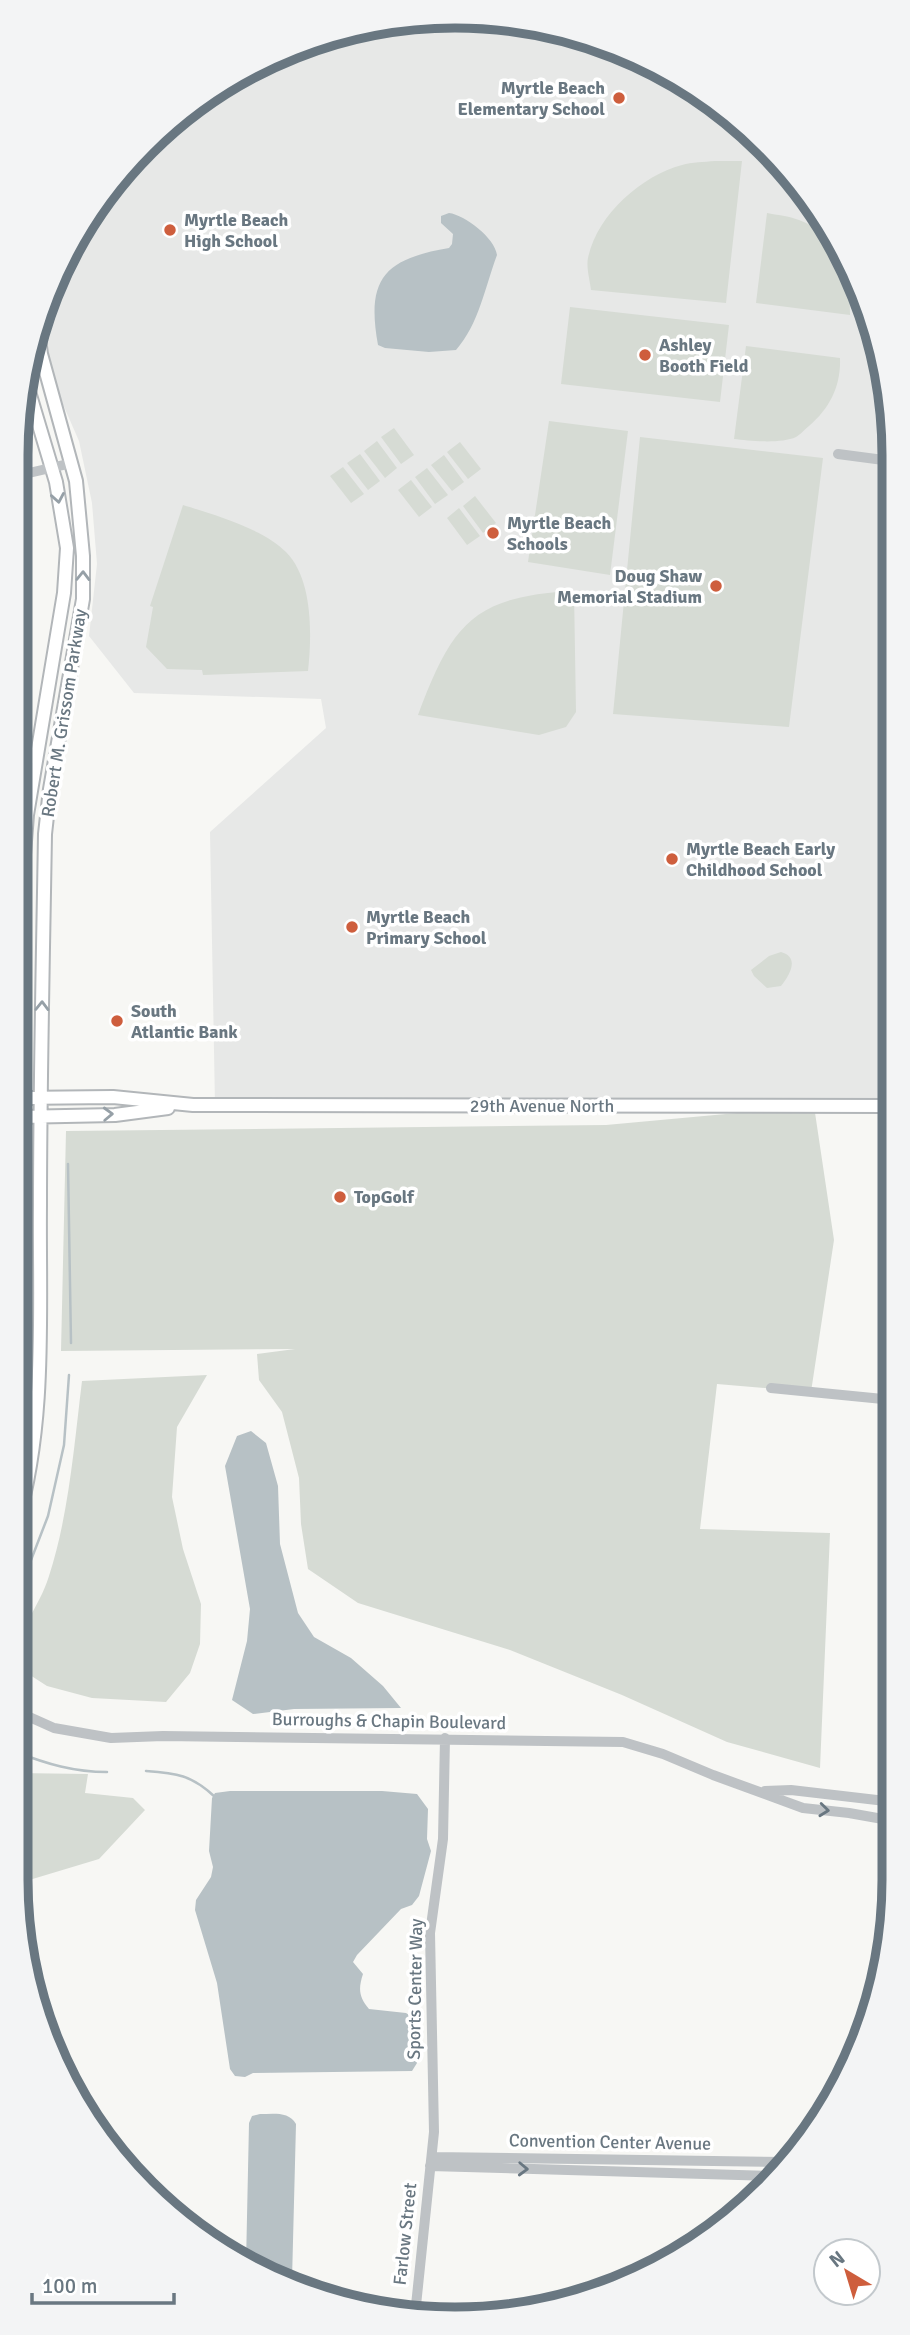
<svg xmlns="http://www.w3.org/2000/svg" width="910" height="2335" font-family="Signika,sans-serif">
	<rect width="100%" height="100%" fill="#f7f7f4"/>
	<path fill="#e7e8e7" d="M426 17 596 39 699 90 785 166 849 261 890 397 892 1106 215 1105 210 832 326 728 321 699 134 693 89 636 97 564 92 503 79 441 41 354 45 304 124 166 260 61Z"/>
	<path fill="#d6dbd4" d="M715 161H742L726 303 591 290C590 281 586 267 588 258 597 215 641 176 682 165 692 162 704 162 715 161Z
		M767 213C777 215 789 216 799 220 841 235 850 276 850 315L756 303Z
		M570 307 729 325 720 402 561 384Z
		M746 346 840 358C841 386 830 408 809 426 805 429 800 435 796 437 781 444 750 441 734 439Z
		M549 421 628 431 610 575 528 562Z
		M394 428 414 455 401 464 381 437Z
		M640 437 823 458 789 727 613 714Z
		M377 441 397 468 385 478 364 451Z
		M460 442 481 469 468 479 447 452Z
		M360 454 380 481 368 490 347 463Z
		M444 455 464 482 452 491 431 465Z
		M343 467 364 494 351 503 330 476Z
		M427 468 448 495 435 504 415 477Z
		M411 480 432 507 419 517 398 490Z
		M475 496 496 523 483 533 463 506Z
		M183 505C212 514 264 529 286 552 313 579 312 635 308 671L203 675 202 670 167 669 146 647 153 607 150 606Z
		M459 508 480 536 467 545 447 518Z
		M574 591 576 712 566 727 539 735 418 715C452 624 473 596 574 591Z
		M781 952C800 957 790 975 781 986L767 988 754 976 751 970 769 956Z
		M814 1106 834 1240 811 1392 717 1384 700 1529 830 1533 820 1768 727 1742 622 1695 510 1650 358 1603 308 1569 301 1524 299 1478 282 1412 259 1380 257 1354 295 1349 61 1351 66 1131 606 1125Z
		M207 1375 177 1427 172 1497 183 1549 201 1604 200 1644 190 1673 166 1702 92 1698 47 1686 16 1666C16 1629 39 1609 49 1576 69 1514 74 1446 82 1381Z
		M16 1773 88 1774 85 1793 133 1798 145 1810 99 1859 16 1884Z"/>
	<path fill="#b7c1c5" d="M449 213C465 215 495 238 497 255 485 287 479 324 456 350L429 352 385 348 378 345C366 279 384 259 449 248L452 244 453 234 441 223V216Z
		M251 1431 266 1443 278 1486 280 1544 298 1613 314 1637 351 1658 383 1686 401 1708 294 1709 253 1714 232 1700 247 1641 250 1609 225 1466 237 1436Z
		M230 1791H382L417 1794 428 1809 427 1839 431 1851 419 1896 412 1905 401 1909 357 1955 353 1962 363 1974C358 1989 359 1997 369 2009L406 2013 415 2019 417 2063 412 2071 253 2073 245 2077 235 2076 230 2069 217 1983 195 1910 196 1900 211 1877 213 1867 209 1851 212 1798 215 1793Z
		M260 2114C273 2114 289 2111 296 2124L292 2280 246 2264 249 2123 252 2116Z"/>
	<g fill="none" stroke-linecap="round" stroke-linejoin="round">
		<path stroke="#b7c1c5" stroke-width="2.5" d="M68 1164 71 1343
			M16 1599 48 1516 64 1445 69 1375
			M16 1752C47 1764 74 1772 107 1772
			M146 1771C176 1773 192 1775 215 1797"/>
		<defs>
			<path id="major" d="M16 1098 113 1097 193 1105 892 1106
				M16 1117 115 1115 168 1108
				M16 1395 21 1098 20 907 27 815 64 593 67 548 56 482 27 385
				M16 1526C47 1424 39 1311 40 1205 40 1081 43 958 45 834L50 789 83 599V556L76 481 41 354 37 324"/>
		</defs>
		<use href="#major" stroke="#b2b6b9" stroke-width="16"/>
		<path stroke="#bec2c5" stroke-width="10" d="M838 454 891 461
			M16 476 72 463
			M771 1388 893 1400
			M16 1711 54 1728 111 1738 163 1736 623 1742 663 1754 713 1775 803 1808 849 1813 894 1821
			M765 1791 791 1790 894 1802
			M432 2157 788 2162
			M430 2166 773 2176
			M415 2315 434 2132 430 1933 443 1839 445 1738"/>
		<use href="#major" stroke="#fff" stroke-width="12"/>
	</g>
	<defs><path id="oneway-chevron" d="M-2-3.5L2.5 0L-2 3.5" fill="none" stroke-width="1.6" stroke-linecap="round" stroke-linejoin="round" transform="scale(1.75)"/></defs>
	<g stroke="#96a0a7">
		<use href="#oneway-chevron" transform="translate(58 498) rotate(80)"/>
		<use href="#oneway-chevron" transform="translate(83 576) rotate(-89)"/>
		<use href="#oneway-chevron" transform="translate(42 1006) rotate(-89)"/>
		<use href="#oneway-chevron" transform="translate(108 1114) rotate(-2)"/>
	</g>
	<g stroke="#697781">
		<use href="#oneway-chevron" transform="translate(824 1810) rotate(6)"/>
		<use href="#oneway-chevron" transform="translate(523 2169) rotate(2)"/>
	</g>
	<g fill="#ce5e3d" stroke="#fff" stroke-width="2.5">
		<circle cx="619" cy="98" r="7"/>
		<circle cx="170" cy="230" r="7"/>
		<circle cx="645" cy="355" r="7"/>
		<circle cx="493" cy="533" r="7"/>
		<circle cx="716" cy="586" r="7"/>
		<circle cx="672" cy="859" r="7"/>
		<circle cx="352" cy="927" r="7"/>
		<circle cx="117" cy="1021" r="7"/>
		<circle cx="340" cy="1197" r="7"/>
	</g>
	<g text-anchor="middle" stroke-width="7" stroke-linejoin="round" paint-order="stroke">
		<g font-size="18" font-weight="bold" fill="#697781" stroke="#fff" text-anchor="start">
			<text x="605" y="94" text-anchor="end">Myrtle Beach<tspan x="605" dy="21">Elementary School</tspan></text>
			<text x="184" y="226">Myrtle Beach<tspan x="184" dy="21">High School</tspan></text>
			<text x="659" y="351">Ashley<tspan x="659" dy="21">Booth Field</tspan></text>
			<text x="507" y="529">Myrtle Beach<tspan x="507" dy="21">Schools</tspan></text>
			<text x="702" y="582" text-anchor="end">Doug Shaw<tspan x="702" dy="21">Memorial Stadium</tspan></text>
			<text x="686" y="855">Myrtle Beach Early<tspan x="686" dy="21">Childhood School</tspan></text>
			<text x="366" y="923">Myrtle Beach<tspan x="366" dy="21">Primary School</tspan></text>
			<text x="131" y="1017">South<tspan x="131" dy="21">Atlantic Bank</tspan></text>
			<text x="354" y="1203">TopGolf</text>
		</g>
		<g font-size="18" fill="#697781" stroke="#fff">
			<text transform="translate(64 713) rotate(-81)" y="6">Robert M. Grissom Parkway</text>
			<text x="542" y="1112">29th Avenue North</text>
			<text transform="translate(389 1721) rotate(1)" y="6">Burroughs &amp; Chapin Boulevard</text>
			<text transform="translate(415 1989) rotate(-89)" y="6">Sports Center Way</text>
			<text transform="translate(610 2142) rotate(1)" y="6">Convention Center Avenue</text>
			<text transform="translate(405 2234) rotate(-84)" y="6">Farlow Street</text>
		</g>
	</g>
	<path d="M0 0H910V2335H0ZM455 28H455A427 427 0 0 1 882 455V1880A427 427 0 0 1 455 2307H455A427 427 0 0 1 28 1880V455A427 427 0 0 1 455 28Z" fill="#f3f4f5" fill-rule="evenodd"/>
	<path fill="none" stroke="#697781" stroke-width="9" d="M455 28H455A427 427 0 0 1 882 455V1880A427 427 0 0 1 455 2307H455A427 427 0 0 1 28 1880V455A427 427 0 0 1 455 28Z"/>
	<g transform="translate(847 2272) rotate(322)"><circle r="33" fill="#ffffff" stroke="#c3c9cd" stroke-width="2"/>
	<path d="M0-5L12 26L0 18L-12 26Z" fill="#ce5e3d"/>
	<text y="-10" font-size="19" font-weight="bold" text-anchor="middle" fill="#697781">N</text>
	</g>
	<path d="M32 2293v10h142v-10" fill="none" stroke="#697781" stroke-width="3.5"/>
	<text x="42" y="2293" font-size="21" fill="#697781" stroke="#ffffff" stroke-width="5" paint-order="stroke">100 m</text>
</svg>
